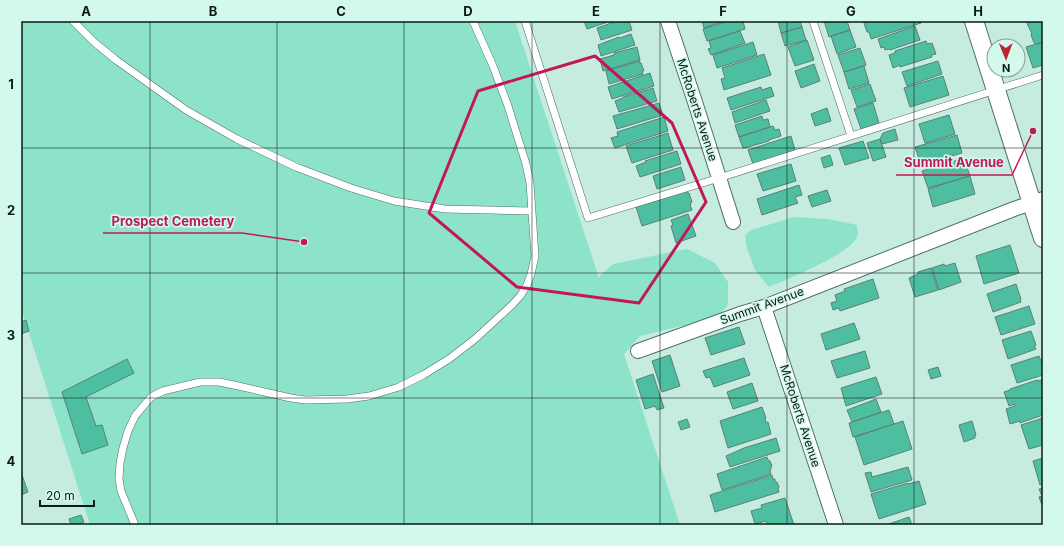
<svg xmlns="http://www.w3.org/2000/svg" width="1064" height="546" font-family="Inter,sans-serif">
	<rect width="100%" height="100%" fill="#c6ebdf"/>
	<path fill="#8de3ca" d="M21 21H515L599 278 600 276 613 264 687 249 715 263 728 282V305L718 317 640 336 624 354 680 525H90L21 308Z
		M794 217 828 219 857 225C857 229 859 233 857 237 850 254 788 279 769 287L755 270 747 248 745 235 751 230Z"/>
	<path fill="#4ebea1" stroke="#5d8075" d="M584 21H611L587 29Z
		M617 21H629L632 30 601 40 597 28Z
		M702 21H724L704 28Z
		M728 21H743L745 29 707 41 703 29Z
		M778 21H800L802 27 781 33Z
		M824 21H847L850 30 829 37Z
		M871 21H921V23L871 39 869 32H867L864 23Z
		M1026 21H1043V42L1036 44 1035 43H1034L1031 35 1032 34Z
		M915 26 920 40 890 50 889 49 885 50 884 47 881 48 878 39Z
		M802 27 806 40 785 46 781 33Z
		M850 30 856 47 837 54 831 36Z
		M740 31 745 43 711 55 708 49 711 48 709 41Z
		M631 34 635 45 601 56 598 45 619 37 620 38Z
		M807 40 814 60 795 66 788 47Z
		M926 41 927 44 932 43 936 54 931 55 932 57 900 67V65L893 68 889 55 895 53V51Z
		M753 42 757 55 717 68 713 55Z
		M1043 42V65L1033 68 1026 47Z
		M637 47 640 60 603 71 600 59 614 55V53Z
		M860 48 866 65 844 72 838 55Z
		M764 54 771 75 724 90 721 79 725 78 722 68Z
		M640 61V64L641 63 644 71H642L643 74 609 84 606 71Z
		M938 61 942 74 907 86 902 72Z
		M814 64 820 81 801 88 795 71Z
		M864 66 869 83 849 89 844 72Z
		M650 73 654 86 612 99 608 87Z
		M943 76 949 95 910 107 904 88Z
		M870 84 876 101 857 107 851 90Z
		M761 87 762 90 771 87 774 96 731 110 727 98Z
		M653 88 657 101 619 112 615 101 623 98V97Z
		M766 100 770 111 735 123 732 112Z
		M659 103 663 115 617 129 613 116Z
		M873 103 879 123 861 129 854 109Z
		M827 108 831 121 815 126 811 114Z
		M949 115 955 134 925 143 919 124Z
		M762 116 763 120 768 119 770 127 739 137 735 125Z
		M664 117 668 131 615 148 611 138 618 136 617 132Z
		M773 126 775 130 779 129 781 136 769 140V141L748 147 743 148 739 137Z
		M895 129 898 140 882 144 880 139 883 133Z
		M668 133 673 150 632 163 626 146Z
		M957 135 962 153 921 165 915 147Z
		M791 136 795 150 753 164 748 150Z
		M880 139 886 157 873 161 867 143Z
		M863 141 869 158 845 165 839 148Z
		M677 151 681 164 640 177 636 166 646 162 645 161Z
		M830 155 833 165 824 168 821 158Z
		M964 158 970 176 928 188 922 171Z
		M791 164 796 181 763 191 757 174Z
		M681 167 685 180 657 189 653 176Z
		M970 176 975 194 933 207 928 189Z
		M799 185 802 195 795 197 798 203 762 215 757 199Z
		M827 190 831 201 812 207 808 196Z
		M687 191V193H689L692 202 690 203 691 205H690L692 210 642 226 636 207Z
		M688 214 696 236 676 243 671 226 673 225 671 220Z
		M1010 245 1019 273 984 284 976 256Z
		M955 263 961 282 939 290 932 268 944 264 945 266Z
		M931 268 938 290 915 297 909 278 918 274V272Z
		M873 279 879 298 840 311 839 308 833 310 831 303 837 301 835 295 845 291 844 289Z
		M1016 284 1021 299H1020L1021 302 993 312 987 294Z
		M1029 306 1035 324 1001 335 995 317Z
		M26 320 29 331 21 334V322Z
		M854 323 860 339 826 350 821 334Z
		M739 327 745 344 711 355 705 338Z
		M1031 331 1036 345 1034 346 1036 349 1008 359 1002 340Z
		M865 351 870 368 837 378 831 361Z
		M670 355 680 386 662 392 652 361Z
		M1039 356 1043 366V375L1017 383 1011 365Z
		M744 358 750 375 714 387 710 377 706 378 703 371Z
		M127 359 134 373 86 397 96 426 102 425 108 445 82 454 62 392Z
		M938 367 941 376 931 379 928 370Z
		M653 374 664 408 657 410 655 406 645 409 636 380Z
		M876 377 882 394 846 406 841 388Z
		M1037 380V381L1041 380 1043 387V395L1042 396 1043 397V415L1020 423V421L1010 424 1006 409 1015 406V404L1009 406 1004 392 1010 390V389Z
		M752 383 758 401 733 409 727 392Z
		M876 399 881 412 852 422 847 410Z
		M762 407 766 418H765L766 423 768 422 771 434 728 448 720 421Z
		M889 410 894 424 853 437 849 423Z
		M1043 418V445L1029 449 1021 425Z
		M687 419 690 427 681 430 678 422Z
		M903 421 912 449 864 465 855 437Z
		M972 421 976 435H975V438L964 442 959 425Z
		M776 438 780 451 730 467 726 456 744 448Z
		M767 457 768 460 770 461 772 466 771 467V469L770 470 771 474 722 490 717 474Z
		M1043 458V484L1040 485 1033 461Z
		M908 467 912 480 871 492 865 473 871 472 872 477Z
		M21 475H22L28 492 21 495Z
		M772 475 773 479H775V482H777L779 487 778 489 779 492 715 512 710 495Z
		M919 481 926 504 879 519 871 494 908 483V484Z
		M1043 488V504L1042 505 1039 497 1042 496 1039 489Z
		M785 498 794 525H767L766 521 755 524 751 511 762 508 761 505Z
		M81 515 84 522 76 525H71L69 519Z
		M909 517 912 525H886Z"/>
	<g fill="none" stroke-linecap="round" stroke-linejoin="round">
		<defs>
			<path id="service" d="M73 21 94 42 116 60 186 110 237 139 296 167 351 188 394 201 445 209 531 211
				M525 21 588 218 719 178 1043 75
				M813 21 851 136
				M135 525 121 491 119 479 120 463 123 448 128 431 135 416 151 397 163 391 200 382H219L234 385 291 398 305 400 347 399 369 396 399 387 423 375 449 359 475 339 512 305 521 295 527 285 531 274 535 256 530 183 526 164 508 106 493 66 473 21"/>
			<path id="minor" d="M668 21 695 102 733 222
				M764 307 836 525
				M638 351 740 314 764 307 1014 209 1043 199"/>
			<path id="tertiary" d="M974 21 1043 238"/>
		</defs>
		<use href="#service" stroke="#4f7167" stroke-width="8"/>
		<use href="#minor" stroke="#4f7167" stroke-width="16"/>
		<use href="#tertiary" stroke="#4f7167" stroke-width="20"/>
		<use href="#service" stroke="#fff" stroke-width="7"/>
		<use href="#minor" stroke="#fff" stroke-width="14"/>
		<use href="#tertiary" stroke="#fff" stroke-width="18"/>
	</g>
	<path fill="none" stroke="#c2185b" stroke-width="3" stroke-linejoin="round" d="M595 56 672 123 706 202 639 303 517 287 429 213 478 91Z"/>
	<path fill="none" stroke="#0c1a16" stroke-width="1" stroke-opacity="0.55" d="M150 21V525M277 21V525M404 21V525M532 21V525M660 21V525M787 21V525M914 21V525M21 148H1043M21 273H1043M21 398H1043"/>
	<g text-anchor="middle" stroke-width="3.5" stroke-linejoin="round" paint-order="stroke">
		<g font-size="12" fill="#0c1a16" stroke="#d3f8ec">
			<text transform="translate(697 110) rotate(72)" y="4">McRoberts Avenue</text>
			<text transform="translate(762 306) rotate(-20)" y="4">Summit Avenue</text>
			<text transform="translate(800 416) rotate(72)" y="4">McRoberts Avenue</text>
		</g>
	</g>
	<path fill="none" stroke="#c2185b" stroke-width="1.5" d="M1033 131L1012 175H896M304 242L242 233H103"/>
	<g fill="#c2185b" stroke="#d3f8ec" stroke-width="1.5">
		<circle cx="1033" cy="131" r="4"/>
		<circle cx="304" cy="242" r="4"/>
	</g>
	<g font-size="13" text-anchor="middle" font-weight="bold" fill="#c2185b" stroke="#d3f8ec" stroke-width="3.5" stroke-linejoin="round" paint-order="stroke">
		<text x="954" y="167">Summit Avenue</text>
		<text x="173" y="226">Prospect Cemetery</text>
	</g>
	<rect width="1064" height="546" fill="none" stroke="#d3f8ec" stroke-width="44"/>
	<g transform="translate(1006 58) rotate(179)"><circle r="19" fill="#d3f8ec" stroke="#839f96"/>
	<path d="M0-3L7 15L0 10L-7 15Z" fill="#b82731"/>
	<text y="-6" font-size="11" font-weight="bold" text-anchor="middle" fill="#0c1a16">N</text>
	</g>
	<path d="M40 500v6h54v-6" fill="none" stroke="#0c1a16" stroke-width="2"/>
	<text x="46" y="500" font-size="12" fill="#0c1a16" stroke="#d3f8ec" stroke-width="3" paint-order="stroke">20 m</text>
	<rect x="22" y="22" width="1020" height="502" fill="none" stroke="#0c1a16" stroke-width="1.5"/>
	<g font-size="13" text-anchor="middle" font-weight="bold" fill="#0c1a16">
		<text x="86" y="16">A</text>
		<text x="213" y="16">B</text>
		<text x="341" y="16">C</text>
		<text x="468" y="16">D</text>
		<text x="596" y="16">E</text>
		<text x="723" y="16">F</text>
		<text x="851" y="16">G</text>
		<text x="978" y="16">H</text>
		<text x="11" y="89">1</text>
		<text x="11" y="215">2</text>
		<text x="11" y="340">3</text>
		<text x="11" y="466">4</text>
	</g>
</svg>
